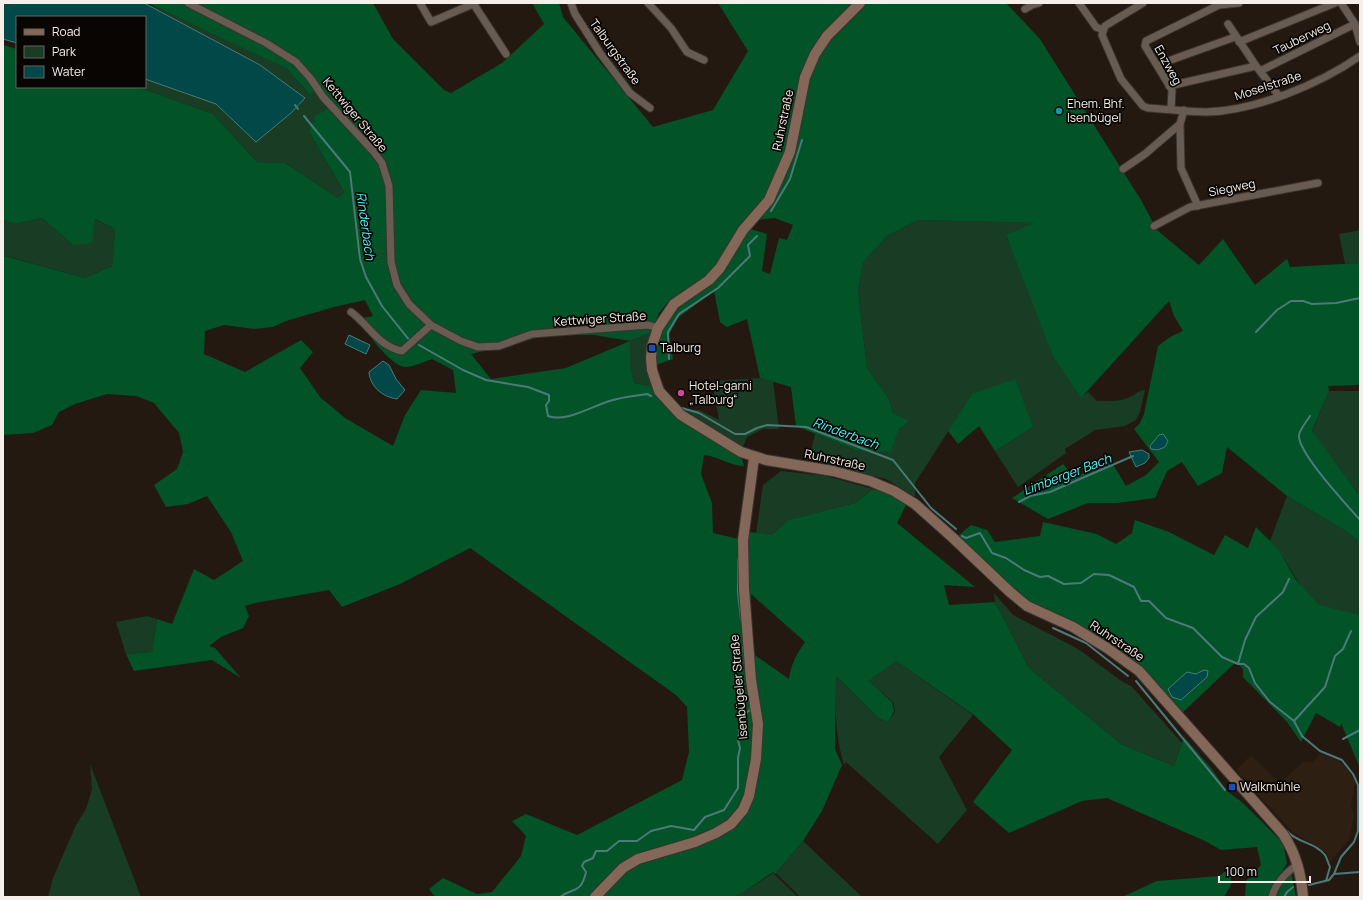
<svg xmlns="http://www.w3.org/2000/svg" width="1363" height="900" font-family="Manrope,sans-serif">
	<rect width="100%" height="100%" fill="#231911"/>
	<path fill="#2d1f12" d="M1320 754 1338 760 1349 770 1355 783 1351 806 1354 815 1349 840 1330 862 1326 853 1310 842 1293 833 1236 770 1251 755 1280 783 1303 762H1313Z"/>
	<path fill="#183d24" d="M144 3 170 12 287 69 308 93 314 92 321 96 329 108 315 121 310 133 344 192 338 198 285 163 257 162 213 114 138 87H145V79L216 104 256 142 291 113 305 98 260 65Z
		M42 218 73 245 94 219 115 229 112 266 85 278 6 256 3 259V220L15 224Z
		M918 220 1035 223 1006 236 1081 397 1088 392 1097 401C1107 401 1118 402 1128 398 1135 395 1137 391 1145 390L1140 412 1136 420 1125 426 1095 430 1065 449 1066 453 1018 487 995 451 1033 427 972 394 915 483V497L886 479 809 460 815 434 855 450 898 430 910 421 893 413 888 397 867 368 858 291 863 263 887 236Z
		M1360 230V263L1345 264 1339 234Z
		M652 332 654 387 634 383 630 366V341Z
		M760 378 773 381 779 429H763L747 437 743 447 701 423 674 403 689 410H699L719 420 712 381Z
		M1329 391H1360V496L1312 432Z
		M781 471 826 476 873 489 855 503 788 520 772 535 756 534 763 485Z
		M1287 496 1344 530 1360 542V615C1350 613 1326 610 1318 605 1297 588 1289 560 1270 541Z
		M994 593 1013 615 1078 649 1123 682 1131 686 1182 743 1174 766 1121 744 1029 668 995 602Z
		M147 616 157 619 152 652 126 654 116 622Z
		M896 661 973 715 939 757 967 810 938 844 846 762 844 765C835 735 835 706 836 676L880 719 888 722 895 712 893 702 869 681Z
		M90 764 141 897H48L53 878 76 825 86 809 92 789Z
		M803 841 862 897H800L776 873Z
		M773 873 798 897H733L744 892Z"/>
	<path fill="#025327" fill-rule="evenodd" d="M148 3H373L393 39 444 90 451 93 502 63 544 24 532 3H559L563 17 653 127 713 110 748 51 718 3H855L799 84 784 154 765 197 738 227 717 264 706 276 668 302 659 313 652 332 630 341V366L634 383 654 387 667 408 678 417 741 455 744 466C730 466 718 456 704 455L701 474 712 503 713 533 739 539 750 532 772 535 788 520 855 503 873 489 886 492 906 505 897 523 975 587 944 585 949 605 995 602 1029 668 1121 744 1174 766 1184 737 1211 768 1227 791 1243 803 1283 843 1287 863C1281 875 1271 884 1268 897H1245L1246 881 1261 865 1257 847 1221 850 1205 841 1107 798 1082 801 1009 833 973 802 1012 750 974 715 896 661 869 681 892 702 894 712 888 722 880 719 836 676 835 749 842 765 822 811 803 841 775 874 773 872 744 892 733 897H435L429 889 443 878 477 894 492 892 521 856 526 836 512 821 526 814 577 835 682 780 689 752 687 707 676 695 470 548 400 584 342 607 329 590 255 603 245 606 249 616 243 628 221 637 209 646 215 648 241 678 212 660 134 671 126 654 152 652 157 619 172 624 194 569 214 580 243 561 231 532 207 496 188 504 166 507 154 485 177 469 183 452 179 433 154 403 136 396 107 394 75 404 59 412 52 425 33 433 3 435V259L5 256 85 278 112 266 115 229 95 219 92 243 73 245 42 218 15 224 3 220V45L17 49V87H138L213 114 257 162 285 163 338 198 344 192 310 133V126L315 121 314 117 329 108 321 96 314 92 309 94 287 69ZM365 300 373 316 358 319C366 331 390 366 405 367 413 367 424 362 432 359L453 370 456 393 421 390 405 415 393 446 345 418 320 397 300 368 313 352 301 340 245 372 204 354 205 331 224 325 254 329 273 327 286 321 334 307ZM545 335H594L630 341 566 368 491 379 471 354 523 342ZM751 594 805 642C796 655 791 664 789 679L752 653Z
		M866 3H1006L1040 39 1141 200 1157 230 1199 265 1223 239 1255 285 1287 259 1290 267 1360 263V385L1328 386 1329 391 1312 431 1360 496V542L1344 530 1287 496 1227 447 1222 473 1198 486 1182 462 1167 471 1155 498 1117 503H1088L1048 519 1012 498 1063 464 1075 477 1111 461 1126 486 1146 475 1159 462 1134 429 1140 423 1144 414 1158 346 1170 337 1183 331 1174 316 1169 301 1081 398 1053 356 1006 235 1034 223 918 220 887 236 863 263 858 291 867 368 888 397 893 413 910 421 898 430 891 452 855 450 796 426 791 387 760 378 747 319 727 327 720 322 714 291 678 318 669 335 673 359 656 365 657 346 663 329 676 308 736 249 750 229 767 234 762 271 770 274 779 238 787 240 793 225 775 218 756 220 781 185 797 145 803 104 809 77 821 50Z
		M1015 379 1033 427 995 451 979 426 958 444 948 431 972 394Z
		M1135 520 1169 532 1214 555 1225 535 1248 548 1256 527 1278 549 1296 580 1319 605 1360 615V768L1341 723 1340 727 1316 713 1301 742 1287 722 1243 677V669L1236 662 1181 714 1145 672 1018 594 957 537 971 525 987 530 995 542 1040 536 1043 522 1097 534 1116 544 1132 533Z
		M1231 867V885L1224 897H1122L1157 881 1219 876Z
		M1291 871 1296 897H1275L1276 891Z"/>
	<path fill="#034849" stroke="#4c7a79" d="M3 3H144L260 65 305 98 291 113 256 142 216 104 145 79V17H17V43L3 39Z
		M349 335 370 345 366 354 345 344Z
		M383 361 389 365 396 379 405 390 397 399C383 397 370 387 369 372Z
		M1163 434 1168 441 1165 447 1158 450 1151 449 1150 446 1159 435Z
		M1142 450 1149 454V458L1145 463 1136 467 1129 452Z
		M1204 670 1208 671 1207 677 1181 700 1172 697 1168 689 1187 672 1196 674Z"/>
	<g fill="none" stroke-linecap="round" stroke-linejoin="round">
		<path stroke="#4c7a79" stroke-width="2" d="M295 105 298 109
			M304 116 350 172 360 259 366 277 382 306 410 341
			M771 211 790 179 802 140
			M1256 332 1277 310 1291 301H1303L1312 304 1336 303 1360 298
			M419 345 463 370 486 380 528 387 549 395V401L546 405 548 416C567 423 593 405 613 400 624 397 636 396 647 394L651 396
			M669 359 668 332 679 314 718 288 750 256 748 245 757 236
			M682 408 699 413 735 434H745L757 428 767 425 806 427 893 460 931 508 956 529
			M1310 416C1307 421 1300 429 1299 435 1297 452 1347 505 1360 520
			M1019 502 1030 496 1050 492 1133 456
			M962 536 966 538 980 533 992 553 1006 558 1024 570 1040 577 1048 576 1064 584 1081 583 1094 574 1109 575 1134 587 1141 601H1149L1166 618 1193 628 1222 657 1238 664H1244L1249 668 1255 683 1270 702 1294 721 1302 736 1320 751 1342 760 1353 774 1358 785V831L1354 842 1341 857 1334 874 1329 880 1309 885
			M738 559V592L741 620
			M1053 628 1086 643 1128 676
			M743 647 746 672
			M1238 664 1245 640 1256 617 1283 592 1289 579
			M1136 681 1225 790
			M1294 721 1325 687 1335 656 1343 649 1351 631
			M1343 739 1360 730
			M1287 831C1297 843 1315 842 1325 855 1327 858 1328 863 1330 867L1326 881
			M1334 874 1360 872
			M560 897C574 887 581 894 586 872L582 866 584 862 593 858 596 851H607L619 841H637L651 831 671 826 694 830 705 817 724 810 738 788V758L740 748 738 740 742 716 750 710V704
			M1284 897 1287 892 1293 887"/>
		<defs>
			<path id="street" d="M188 3 266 43 296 62 311 79 323 97 373 151 382 163 389 186 391 262 397 285 409 304 431 325 461 341 478 347 499 346 532 334 648 325 658 328
				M420 3 431 22 473 4
				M473 3 506 54
				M571 3 575 14 600 53 630 93 650 108
				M648 3 671 28 687 52 704 60
				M1079 3 1096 27 1103 30
				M1143 3 1105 26 1102 35 1121 79 1143 106 1148 108C1167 109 1187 112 1206 112 1255 111 1320 84 1360 56
				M1341 3 1355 24 1360 42
				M1025 9 1032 5 1039 3
				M1228 24 1256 66 1279 96
				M1239 42 1335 3
				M1157 65 1235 37
				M1260 71 1355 24
				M1169 86 1256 66
				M1171 109 1172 90 1145 46 1146 41 1219 5 1239 3
				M1184 110 1180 124 1181 168 1198 206
				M1123 169 1145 154 1180 124
				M1154 226 1190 207 1318 183
				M351 312C370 326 378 346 402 351L431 325
				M1272 897C1275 883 1287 872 1298 864"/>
			<path id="secondary" d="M860 3 827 36 815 54 805 77 790 152 769 200 743 230 720 268 709 280 674 304 658 328 652 346 651 358 652 370 659 391 681 415 741 452 766 460 833 471 870 481 894 491 915 504 952 537 1010 592 1027 606 1073 627 1107 648 1139 671 1283 834C1296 854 1301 873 1303 897
				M595 897 623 868 638 859 695 842 716 833 731 824 743 810 749 796 756 759 758 724 751 680 744 589 743 540 754 458"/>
		</defs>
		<use href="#street" stroke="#3b342f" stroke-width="9"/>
		<use href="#secondary" stroke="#3b342f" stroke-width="12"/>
		<use href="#street" stroke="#685c52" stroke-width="7"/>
		<use href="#secondary" stroke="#836758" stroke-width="10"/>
	</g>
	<circle fill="#0f9aa8" stroke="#090503" stroke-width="1.5" cx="1059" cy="111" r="4"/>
	<g fill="#1a4fb4" stroke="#090503" stroke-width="1.5">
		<rect x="648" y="344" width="8" height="8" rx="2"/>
		<rect x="1228" y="783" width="8" height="8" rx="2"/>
	</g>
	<circle fill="#d1479c" stroke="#090503" stroke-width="1.5" cx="681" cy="393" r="4"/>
	<g text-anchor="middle" stroke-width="3.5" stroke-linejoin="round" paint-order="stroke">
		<g font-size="12" fill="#f5eee9" stroke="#090503">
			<text transform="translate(1302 38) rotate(-26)" y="4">Tauberweg</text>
			<text transform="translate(615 52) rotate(54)" y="4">Talburgstraße</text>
			<text transform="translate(1168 65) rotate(61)" y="4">Enzweg</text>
			<text transform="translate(1268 86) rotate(-18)" y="4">Moselstraße</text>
			<text transform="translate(355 115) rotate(50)" y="4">Kettwiger Straße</text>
			<text transform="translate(783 120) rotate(-78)" y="4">Ruhrstraße</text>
			<text transform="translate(1232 188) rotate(-11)" y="4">Siegweg</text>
			<text transform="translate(600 319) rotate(-4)" y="4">Kettwiger Straße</text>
			<text transform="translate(835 460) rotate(12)" y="4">Ruhrstraße</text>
			<text transform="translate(1117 641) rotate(34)" y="4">Ruhrstraße</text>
			<text transform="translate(739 687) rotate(-95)" y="4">Isenbügeler Straße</text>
		</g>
		<g font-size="12" fill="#f5eee9" stroke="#090503" text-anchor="start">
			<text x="1067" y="108">Ehem. Bhf.<tspan x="1067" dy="14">Isenbügel</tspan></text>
			<text x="660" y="352">Talburg</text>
			<text x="689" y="390">Hotel-garni<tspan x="689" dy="14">„Talburg“</tspan></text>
			<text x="1240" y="791">Walkmühle</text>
		</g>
		<g font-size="13" font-style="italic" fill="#51f2f7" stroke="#090503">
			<text transform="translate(366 226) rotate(82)" y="5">Rinderbach</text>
			<text transform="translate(846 433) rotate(20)" y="5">Rinderbach</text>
			<text transform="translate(1067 474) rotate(-21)" y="5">Limberger Bach</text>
		</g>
	</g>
	<rect width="1363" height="900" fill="none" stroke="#f5eee9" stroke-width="8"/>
	<rect x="16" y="16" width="130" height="72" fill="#090503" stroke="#67625f"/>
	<rect x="24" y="29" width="20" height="6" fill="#836758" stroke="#67625f"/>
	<text x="52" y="36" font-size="12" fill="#f5eee9">Road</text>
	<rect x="24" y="46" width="20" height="12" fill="#183d24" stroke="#67625f"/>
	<text x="52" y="56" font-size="12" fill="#f5eee9">Park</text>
	<rect x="24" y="66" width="20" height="12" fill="#034849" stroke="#67625f"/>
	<text x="52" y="76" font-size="12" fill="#f5eee9">Water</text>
	<path d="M1219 876v6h91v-6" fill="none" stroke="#f5eee9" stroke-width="2"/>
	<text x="1225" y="876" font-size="12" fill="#f5eee9" stroke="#090503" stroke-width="3" paint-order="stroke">100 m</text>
</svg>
